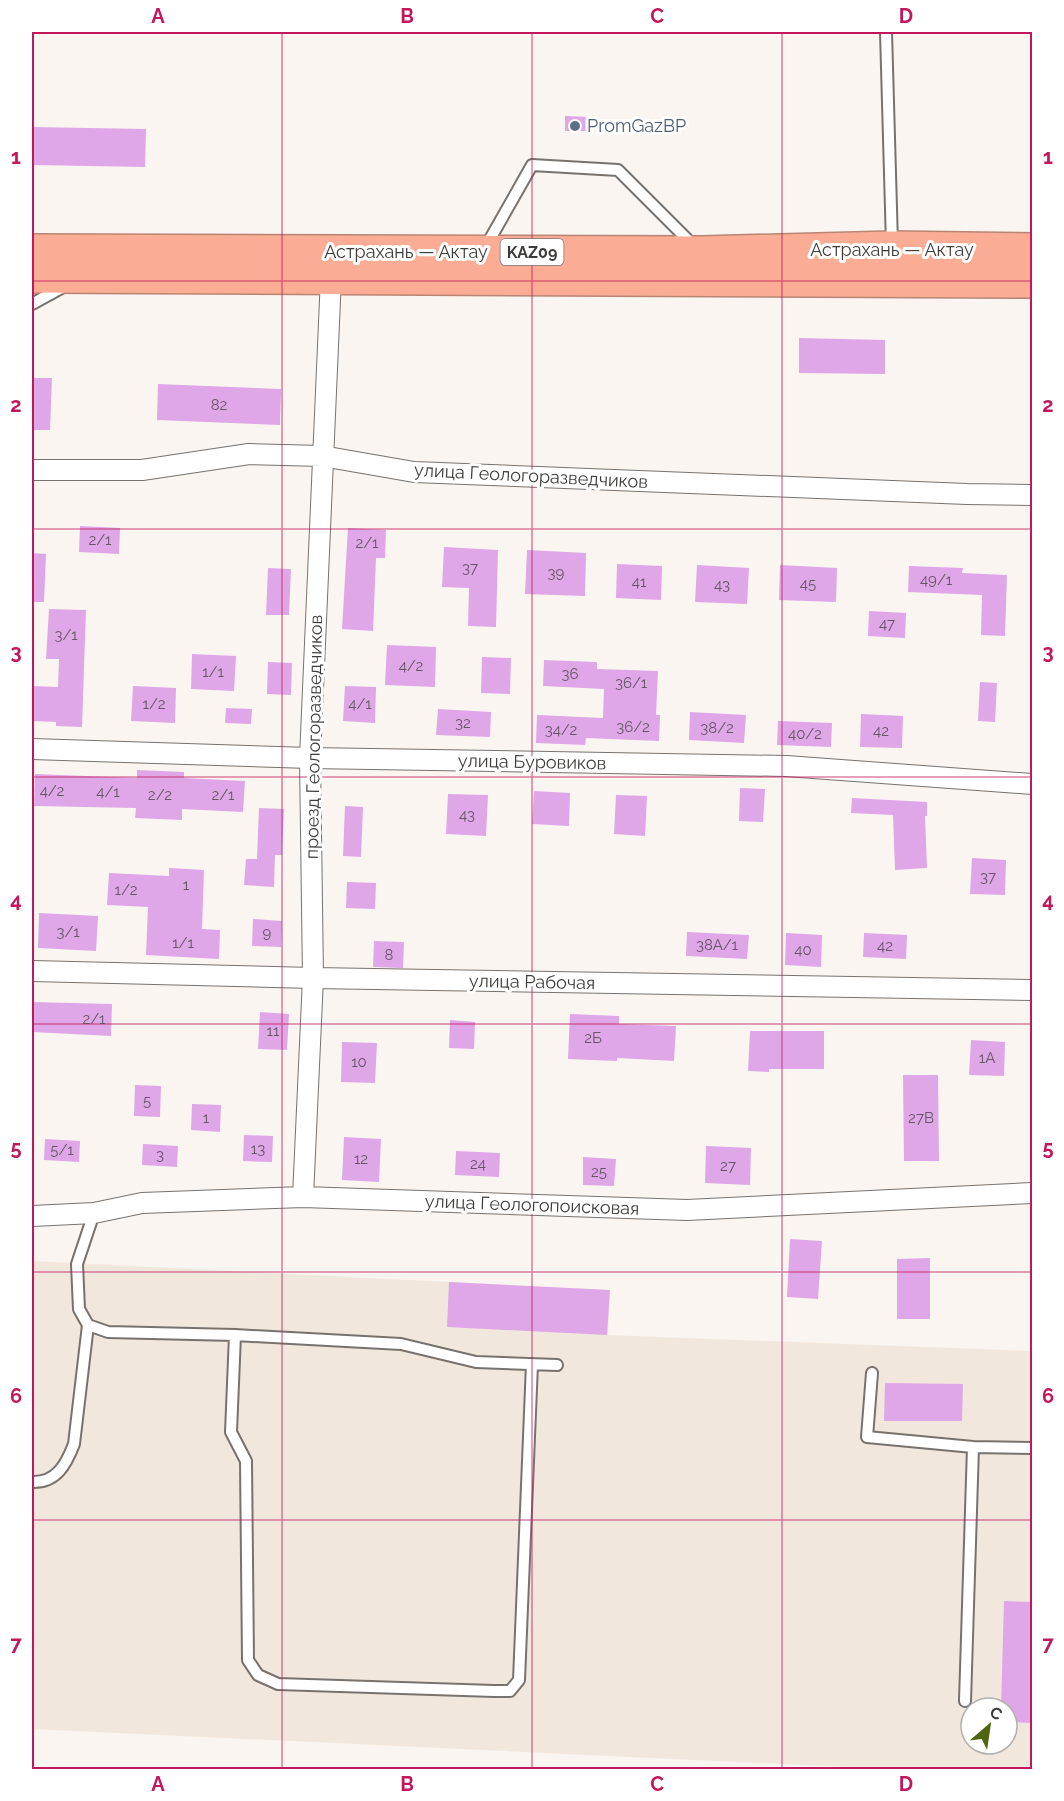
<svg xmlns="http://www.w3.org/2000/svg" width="1064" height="1801" font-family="Raleway,sans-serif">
	<rect width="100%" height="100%" fill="#faf5f0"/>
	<path fill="#f2e7dc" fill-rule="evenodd" d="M32 1261 610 1290 608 1335 1032 1351V1769H890L32 1729ZM971 1708H1007V1744H971Z"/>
	<path fill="#dfa7e7" d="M565 116 590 117 589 131H565Z
		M32 127 146 129 145 167 32 165Z
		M799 338 885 340V374L799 373Z
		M32 378H52L50 430H32Z
		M158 384 281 389 280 425 157 420Z
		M80 526 120 528 119 554 79 552Z
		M348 528 386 530 385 558H376L373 631 342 629Z
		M444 547 498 550 496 627 468 626 469 588 442 587Z
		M527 550 586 553 585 596 525 594Z
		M32 553 46 554 44 602H32Z
		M617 564 662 566 661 600 616 598Z
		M697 565 749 568 747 604 695 602Z
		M780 565 837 568 836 602 779 600Z
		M909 566 963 568 962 573 1007 575 1005 636 981 635 982 595 908 592Z
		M268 568 291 569 289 615H266Z
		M49 609 86 610 82 727 56 726V722L32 721V686L58 687 59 659H46Z
		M869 611 906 613 905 638 868 636Z
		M387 645 436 647 435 687 385 685Z
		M192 654 236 656 234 691 191 689Z
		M482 657 511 658 510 694 481 693Z
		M544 660 597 662V669L658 671 656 715H660L659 741 586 738 585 745 536 743 537 715 603 718 604 689 543 686Z
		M268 662 292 663 291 695 267 694Z
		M980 682 997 683 995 722 978 721Z
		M133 686 176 688 175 723 131 721Z
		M345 686 376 687 375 723 343 721Z
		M226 708 252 709 251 724 225 723Z
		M438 709 491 712 490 737 436 735Z
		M690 712 746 715 744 743 689 740Z
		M861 714 903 716 902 748 860 747Z
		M778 721 832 723 831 747 777 745Z
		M137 770 184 772V778L245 781 243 812 182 809V820L135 818 136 808 34 806 35 774 137 778Z
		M740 788 765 789 763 822 739 821Z
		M534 791 570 793 569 826 532 824Z
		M448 794 488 795 486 836 446 834Z
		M616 795 647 796 645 836 614 834Z
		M852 798 927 802V816H925L927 868 895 870 893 815 851 813Z
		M345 806 363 807 361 857 343 856Z
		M259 808 284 809 282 855H275L274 887 244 885 246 859H257Z
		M972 858 1006 860 1005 895 970 894Z
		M169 868 204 870 202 929 220 930 219 959 146 955 148 907 107 905 109 873 169 876Z
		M347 882 376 883 375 909 346 908Z
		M39 913 98 916 96 951 38 948Z
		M253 919 282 921 281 947 252 946Z
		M687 932 749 935 747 959 686 956Z
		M786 933 822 935 821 967 785 965Z
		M864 933 907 935 906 959 863 957Z
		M374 941 404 942 403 968 373 967Z
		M32 1002 112 1004 111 1036 32 1032Z
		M260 1012 289 1014 287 1050 258 1049Z
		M570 1014 619 1016V1024L676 1026 674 1061 617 1058V1061L568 1059Z
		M450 1020 475 1022 474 1049 449 1048Z
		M750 1031H824V1069H769V1072L748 1071Z
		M971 1040 1005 1042 1004 1076 969 1075Z
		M342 1042 377 1043 375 1083 341 1082Z
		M903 1075H938L939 1161H904Z
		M135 1085 161 1086 160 1117 134 1116Z
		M192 1104 221 1105 220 1132 191 1130Z
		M244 1135 273 1136 272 1162 243 1161Z
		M344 1137 381 1139 379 1182 342 1180Z
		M45 1139 80 1141 79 1162 44 1160Z
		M143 1144 178 1146 177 1167 142 1165Z
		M706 1146 751 1148 750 1185 705 1183Z
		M456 1151 500 1153 499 1177 455 1175Z
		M583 1157 616 1159 614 1186 583 1185Z
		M790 1239 822 1241 818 1299 787 1297Z
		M930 1258V1319H897V1259Z
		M449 1282 610 1290 607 1335 447 1327Z
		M885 1383 963 1384 962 1421H884Z
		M1004 1601 1032 1602V1723L1007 1722V1708H1001Z"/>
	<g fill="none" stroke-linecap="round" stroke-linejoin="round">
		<defs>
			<path id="lane" d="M886 32 892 244
				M485 248 532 165 618 170 693 245
				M32 304 63 287
				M94 1213 77 1264 79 1309 88 1325 108 1332 235 1335 401 1344 476 1362 557 1365
				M235 1335 231 1432 246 1461 248 1660 258 1675 278 1684 494 1691H510L519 1680 532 1364
				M872 1373 867 1437 973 1447 1032 1448
				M32 1482C56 1483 66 1465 74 1444L88 1325
				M965 1701 973 1447"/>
			<path id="street" d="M32 470H142L249 454 322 456 414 472 967 494 1032 495
				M32 749 310 758 786 766 1032 784
				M32 971 313 978 1032 990
				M303 1197 313 978 310 758 331 277
				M32 1216 94 1213 142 1203 303 1197 687 1210 1032 1193"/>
			<path id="highway" d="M32 251 702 253 892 248 1032 250
				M32 276 1032 281"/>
		</defs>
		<use href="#lane" stroke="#77726e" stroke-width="14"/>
		<use href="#street" stroke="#77726e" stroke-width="22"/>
		<use href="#highway" stroke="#b88574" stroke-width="36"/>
		<use href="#lane" stroke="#fff" stroke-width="10"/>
		<use href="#street" stroke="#fff" stroke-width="20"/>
		<use href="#highway" stroke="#fbac94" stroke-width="33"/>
	</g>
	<path fill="none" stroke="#c2185b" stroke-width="1.5" stroke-opacity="0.55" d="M282 32V1770M532 32V1770M782 32V1770M32 281H1032M32 529H1032M32 777H1032M32 1024H1032M32 1272H1032M32 1520H1032"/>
	<circle fill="#5c6f8a" stroke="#fff" stroke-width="2" cx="575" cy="126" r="6"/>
	<g text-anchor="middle" stroke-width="6" stroke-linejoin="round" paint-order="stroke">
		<g font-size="15" fill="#665765">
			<text x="219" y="410">82</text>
			<text x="100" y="545">2/1</text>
			<text x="367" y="548">2/1</text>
			<text x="470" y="573">37</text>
			<text x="556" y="578">39</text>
			<text x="936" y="585">49/1</text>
			<text x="639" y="587">41</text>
			<text x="808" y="589">45</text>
			<text x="722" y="590">43</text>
			<text x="887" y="629">47</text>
			<text x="66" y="640">3/1</text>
			<text x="411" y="671">4/2</text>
			<text x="213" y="677">1/1</text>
			<text x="570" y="679">36</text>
			<text x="631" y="688">36/1</text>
			<text x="154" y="709">1/2</text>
			<text x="360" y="709">4/1</text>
			<text x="463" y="728">32</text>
			<text x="633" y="732">36/2</text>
			<text x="717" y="733">38/2</text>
			<text x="561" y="735">34/2</text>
			<text x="881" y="736">42</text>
			<text x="805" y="739">40/2</text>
			<text x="52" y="796">4/2</text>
			<text x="108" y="797">4/1</text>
			<text x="160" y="800">2/2</text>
			<text x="223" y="800">2/1</text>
			<text x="467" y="820">43</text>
			<text x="988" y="882">37</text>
			<text x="186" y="890">1</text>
			<text x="126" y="895">1/2</text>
			<text x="68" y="937">3/1</text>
			<text x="267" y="938">9</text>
			<text x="183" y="948">1/1</text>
			<text x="717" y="950">38А/1</text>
			<text x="885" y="951">42</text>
			<text x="803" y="955">40</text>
			<text x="389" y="960">8</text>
			<text x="94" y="1024">2/1</text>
			<text x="273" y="1036">11</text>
			<text x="593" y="1043">2Б</text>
			<text x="987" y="1063">1А</text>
			<text x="359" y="1067">10</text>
			<text x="147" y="1106">5</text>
			<text x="206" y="1123">1</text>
			<text x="921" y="1123">27В</text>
			<text x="258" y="1154">13</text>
			<text x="62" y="1155">5/1</text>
			<text x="160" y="1160">3</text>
			<text x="361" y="1164">12</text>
			<text x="478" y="1169">24</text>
			<text x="728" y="1171">27</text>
			<text x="599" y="1177">25</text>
		</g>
		<rect fill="#fff" stroke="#777675" stroke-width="1.5" x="500.5" y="239" width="63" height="26" rx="4.5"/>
		<g font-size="16" font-weight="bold" fill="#3d3c3a">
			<text x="532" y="258">KAZ09</text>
		</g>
		<g font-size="18" fill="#4e5e75" stroke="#fff" text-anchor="start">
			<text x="587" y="132">PromGazBP</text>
		</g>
		<g font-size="18" fill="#3d3c3a" stroke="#fff">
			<text x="892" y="256">Астрахань — Актау</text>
			<text x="406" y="258">Астрахань — Актау</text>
			<text transform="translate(531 476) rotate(3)" y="6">улица Геологоразведчиков</text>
			<text transform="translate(314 737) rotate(-89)" y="6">проезд Геологоразведчиков</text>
			<text transform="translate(532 762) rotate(1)" y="6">улица Буровиков</text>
			<text transform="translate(532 982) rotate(1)" y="6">улица Рабочая</text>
			<text transform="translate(532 1205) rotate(2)" y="6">улица Геологопоисковая</text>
		</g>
	</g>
	<rect width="1064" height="1801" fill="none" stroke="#ffffff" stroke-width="66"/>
	<g transform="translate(989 1726) rotate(29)"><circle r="28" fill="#ffffff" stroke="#b1b1b0" stroke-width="1.5"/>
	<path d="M0-4.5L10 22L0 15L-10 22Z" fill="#4e6411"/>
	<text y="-9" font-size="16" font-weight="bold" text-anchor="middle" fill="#3d3c3a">С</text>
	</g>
	<rect x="33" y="33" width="998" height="1735" fill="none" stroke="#c2185b" stroke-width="2"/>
	<g font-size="20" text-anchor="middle" font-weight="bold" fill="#c2185b">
		<text x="158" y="23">A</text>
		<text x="407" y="23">B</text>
		<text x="657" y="23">C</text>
		<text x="906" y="23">D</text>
		<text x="16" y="164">1</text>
		<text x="1048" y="164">1</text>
		<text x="16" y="412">2</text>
		<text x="1048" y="412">2</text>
		<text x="16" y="659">3</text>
		<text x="1048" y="659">3</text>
		<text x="16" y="907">4</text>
		<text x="1048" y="907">4</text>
		<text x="16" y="1155">5</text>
		<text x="1048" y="1155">5</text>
		<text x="16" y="1403">6</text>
		<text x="1048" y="1403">6</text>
		<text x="16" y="1651">7</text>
		<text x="1048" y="1651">7</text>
		<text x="158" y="1791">A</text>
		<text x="407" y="1791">B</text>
		<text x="657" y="1791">C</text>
		<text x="906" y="1791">D</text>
	</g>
</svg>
